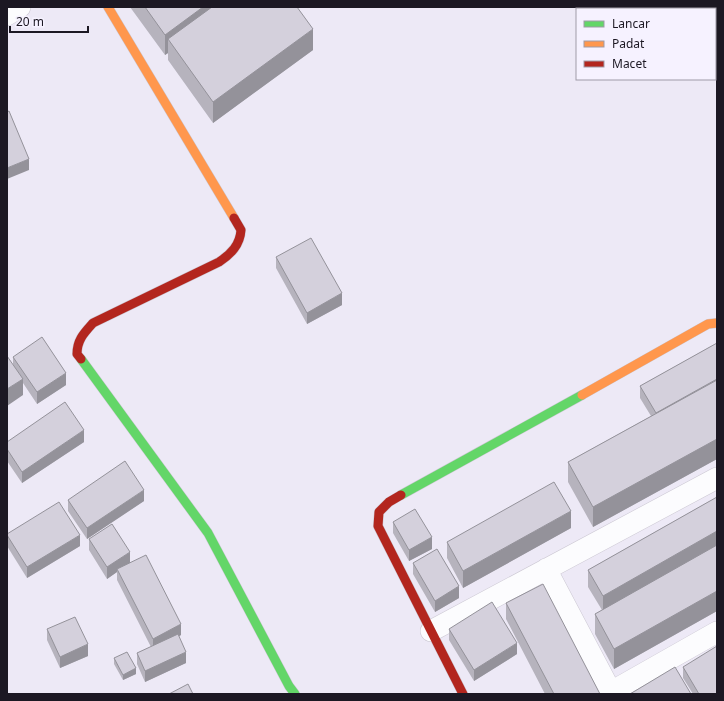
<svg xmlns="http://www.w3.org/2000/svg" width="724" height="701" font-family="'Noto Sans',sans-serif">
	<rect width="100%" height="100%" fill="#ede9f6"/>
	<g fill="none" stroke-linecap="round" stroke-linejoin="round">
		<defs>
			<path id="street" d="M7 15 20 7
				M546 569 612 694
				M431 631 717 478
				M611 692 717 632"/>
			<path id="fast" d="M81 359 208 533 289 686 295 694
				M401 495 582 395"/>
			<path id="slow" d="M108 7 234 218
				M582 395 708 324 717 323"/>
			<path id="jam" d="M81 359 77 354C77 340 84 333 93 323L219 262C231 254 240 245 241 230L234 218
				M401 495 389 502 379 512 378 526 463 694"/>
		</defs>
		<use href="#street" stroke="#cbc7d2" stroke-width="22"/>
		<use href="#fast" stroke="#cbc7d2" stroke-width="10"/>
		<use href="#slow" stroke="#cbc7d2" stroke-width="10"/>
		<use href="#jam" stroke="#cbc7d2" stroke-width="10"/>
		<use href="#street" stroke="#fcfcfe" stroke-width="21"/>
		<use href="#fast" stroke="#63d668" stroke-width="9"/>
		<use href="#slow" stroke="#ff974d" stroke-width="9"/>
		<use href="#jam" stroke="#b3261e" stroke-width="9"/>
	</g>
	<path fill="#b6b3bd" d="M130 7H297L313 50 213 123 168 60V53L165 55Z
		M276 257 342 305 307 324 276 268Z
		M717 343V459L593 527 568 482V462L651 416 640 398V386Z
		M13 357 66 385 37 404 23 383V395L13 364Z
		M7 442H84L22 483 7 461Z
		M717 497V611L614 669 595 634V614L602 610 588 587V570Z
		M68 500 144 501 87 539 68 511Z
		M393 522 432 549 409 561 393 533Z
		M571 528 463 588 447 558V542Z
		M7 534 80 546 27 578 7 546Z
		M89 539 130 563 181 635 179 636 186 663 145 682 137 664V653L151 647 117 580V572L107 579 89 550Z
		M413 563 459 598 435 612 413 574Z
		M506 603 600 694H545L506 619Z
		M47 629 88 656 60 668 47 640Z
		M449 629 517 654 474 681 449 640Z
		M114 658 136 674 123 680 114 664Z
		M683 667 717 694H693L683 678Z"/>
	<path fill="#94929a" d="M203 7H230L168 39V53L165 55V35Z
		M313 29V50L213 123V102Z
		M29 159V170L7 179V168Z
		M342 293V305L307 324V313Z
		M66 373V385L37 404V392Z
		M23 379V395L7 406V389Z
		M84 430V442L22 483V472Z
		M717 439V459L593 527V507Z
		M144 490V501L87 539V528Z
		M571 511V528L463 588V571Z
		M717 531V548L603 612V596Z
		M80 535V546L27 578V567Z
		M432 537V549L409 561V550Z
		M130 552V564L117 569V572L107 579V567Z
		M459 586V598L435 612V601Z
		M717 591V611L614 669V649Z
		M181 624V635L153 650V639Z
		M517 643V654L474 681V670Z
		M88 644V656L60 668V657Z
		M186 652V663L145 682V671Z
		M136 668V674L123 680V675Z"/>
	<path fill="#d4d0dc" stroke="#94929a" d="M145 7H203L165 35Z
		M212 7H297L313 29 213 102 168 39Z
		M9 111 29 159 7 168V112Z
		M311 238 342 293 307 313 276 257Z
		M42 337 66 373 37 392 13 357Z
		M717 343V379L656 413 640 386Z
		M7 356 23 379 7 389Z
		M717 380V439L593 507 568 462Z
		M65 402 84 430 22 472 7 449V442Z
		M125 461 144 490 87 528 68 500Z
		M554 482 571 511 463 571 447 542Z
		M717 497V531L603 596 588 570Z
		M59 502 80 535 27 567 7 535V534Z
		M415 509 432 537 409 550 393 522Z
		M112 524 130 552 107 567 89 539Z
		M717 545V591L614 649 595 614Z
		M437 549 459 586 435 601 413 563Z
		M146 555 181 624 153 639 117 569Z
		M543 584 600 694H554L506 603Z
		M492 602 517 643 474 670 449 629Z
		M75 617 88 644 60 657 47 629Z
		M178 634 186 652 145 671 137 653Z
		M717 646V694H699L683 667Z
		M127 652 136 668 123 675 114 658Z
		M675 667 691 694H630Z
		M188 684 193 694H169Z"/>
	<rect width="724" height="701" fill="none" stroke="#1c1823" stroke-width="16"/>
	<rect x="576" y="8" width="140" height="72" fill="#f6f2ff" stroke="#9f9ba7"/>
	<rect x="584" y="21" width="20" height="6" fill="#63d668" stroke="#9f9ba7"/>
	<text x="612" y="28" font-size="12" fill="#1c1823">Lancar</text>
	<rect x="584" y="41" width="20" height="6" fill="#ff974d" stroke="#9f9ba7"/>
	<text x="612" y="48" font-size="12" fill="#1c1823">Padat</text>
	<rect x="584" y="61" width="20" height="6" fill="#b3261e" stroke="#9f9ba7"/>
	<text x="612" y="68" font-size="12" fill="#1c1823">Macet</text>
	<path d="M10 26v6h78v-6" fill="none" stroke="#1c1823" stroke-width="2"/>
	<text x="16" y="26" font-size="12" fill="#1c1823" stroke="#f6f2ff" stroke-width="3" paint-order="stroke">20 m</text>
</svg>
